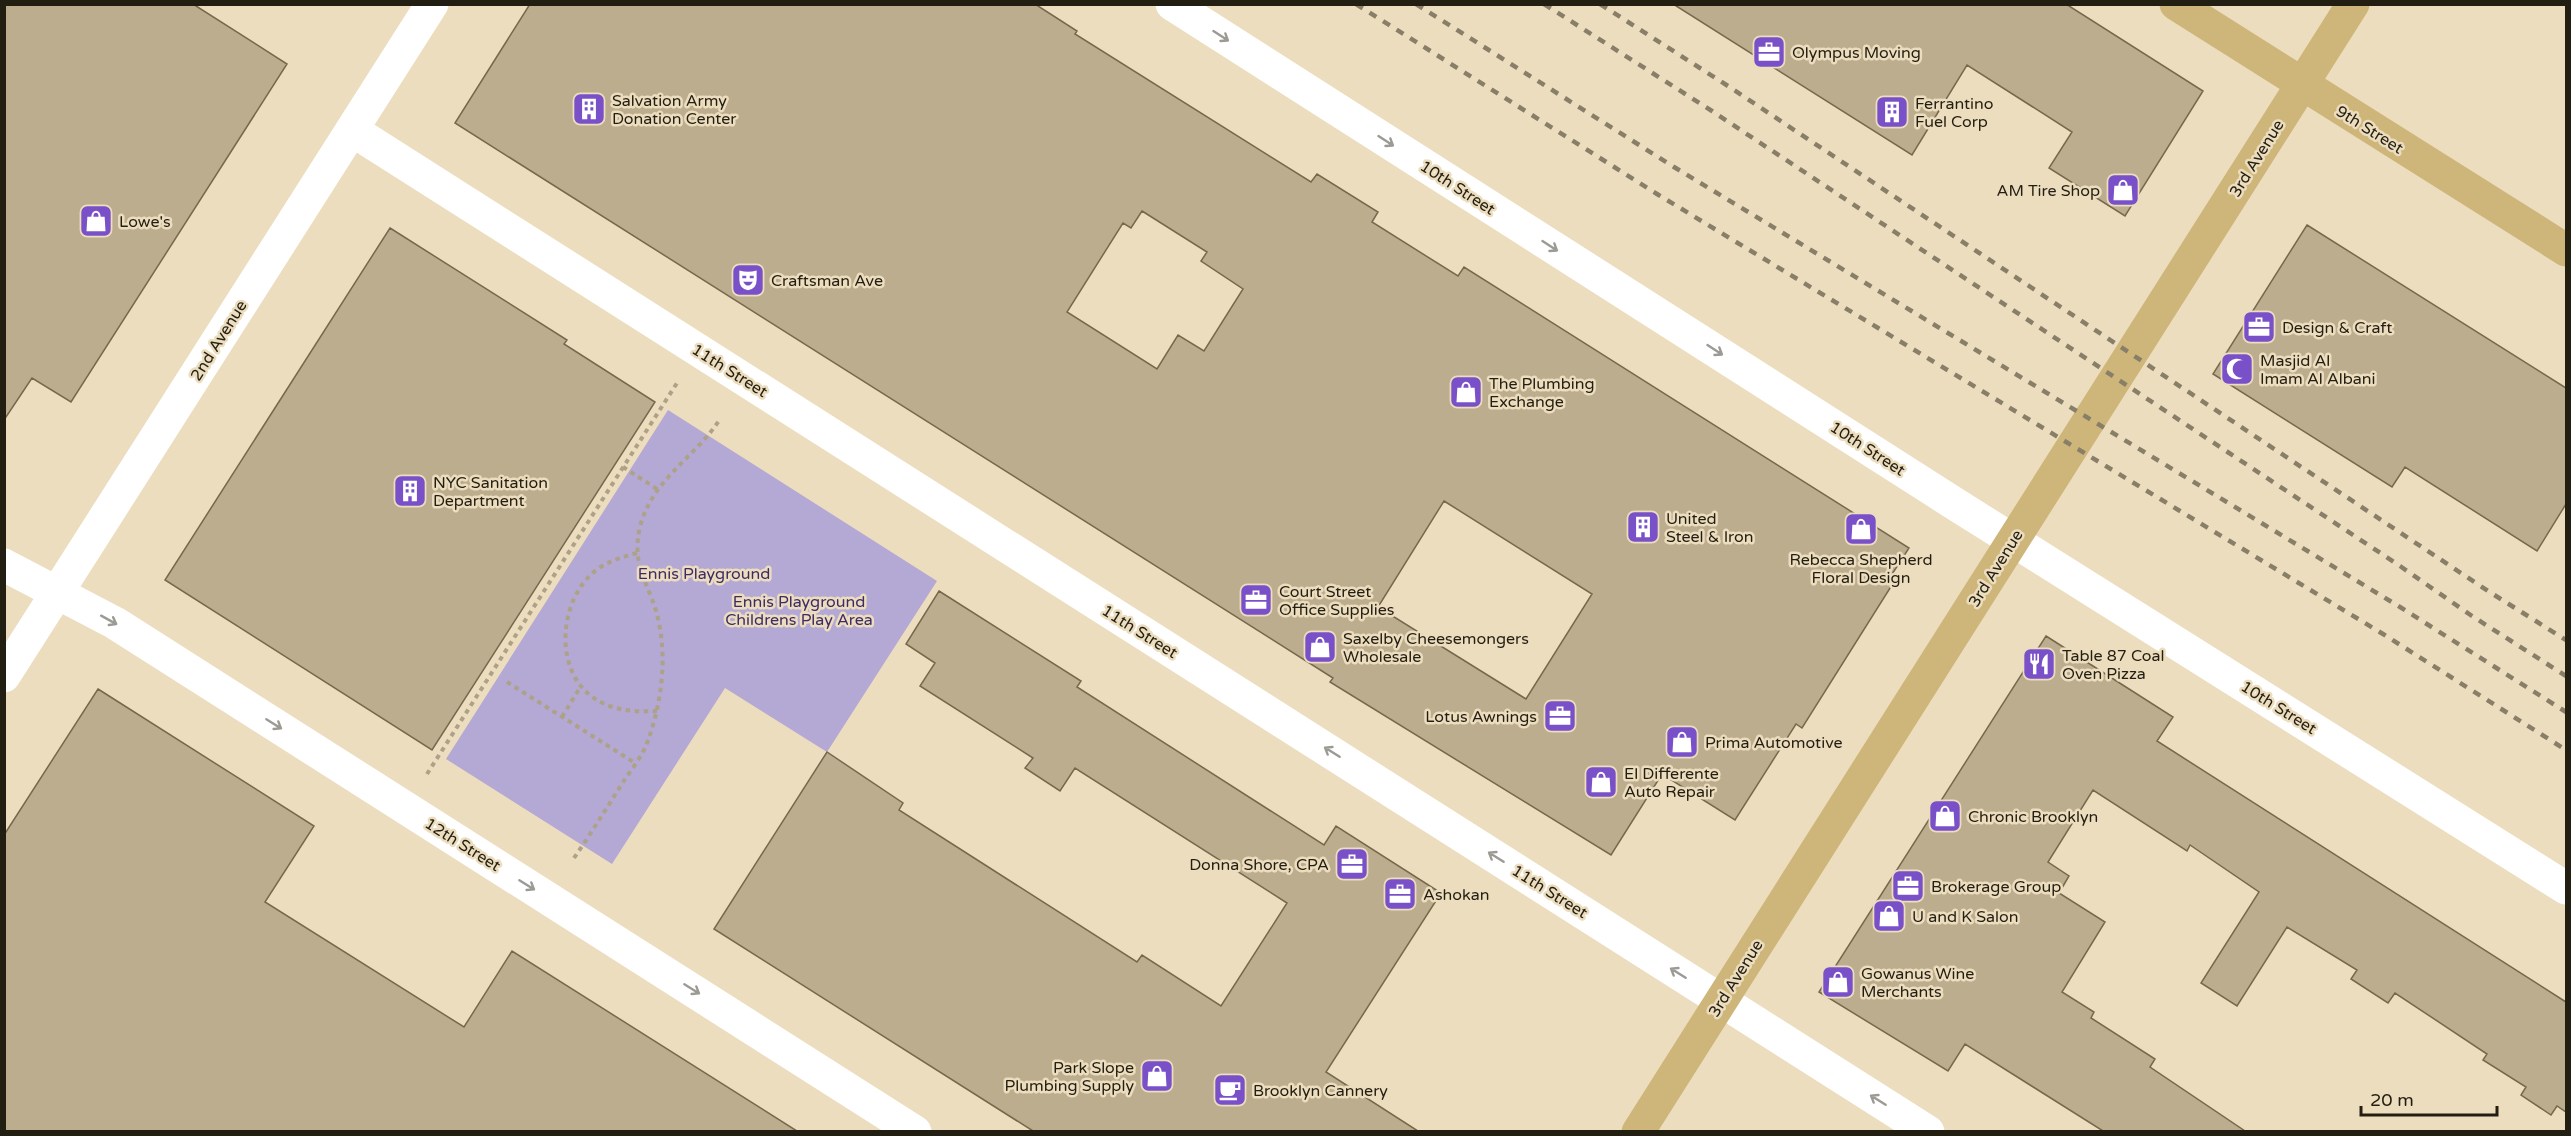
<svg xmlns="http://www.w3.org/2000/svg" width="2571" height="1136" font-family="'Varela Round',sans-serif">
	<rect width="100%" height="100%" fill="#ecddbe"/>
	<path fill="#b3a9d4" d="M668 410 937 581 827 752 725 688 612 864 446 759Z"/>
	<path fill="#bcad8f" stroke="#75684c" stroke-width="1.5" fill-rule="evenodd" d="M4 4H193L287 64 71 402 32 378 4 420Z
		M530 4H1035L1077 31 1075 34 1311 182 1317 174 1378 212 1372 222 1458 276 1464 267 1909 548 1887 582 1892 585 1802 728 1796 724 1735 820 1662 774 1611 855 1330 682 1333 678 455 123ZM1142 211 1207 252 1201 261 1243 289 1204 351 1178 335 1157 369 1067 312 1123 223 1131 228ZM1444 501 1592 594 1526 699 1378 607Z
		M1673 4H2066L2203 91 2125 216 2049 168 2072 132 1967 65 1912 155Z
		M2307 225 2566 388V504L2537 551 2405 467 2392 487 2213 374Z
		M390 228 567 340 564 344 655 402 432 750 165 580Z
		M939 591 1081 681 1077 687 1324 845 1336 826 1441 893 1326 1072 1418 1131H1033L714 929 827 752 903 803 899 810 1137 962 1142 955 1221 1006 1287 903 1075 768 1060 791 1025 768 1033 758 920 686 935 663 906 644Z
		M2046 636 2173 717 2157 741 2566 1002V1112L2557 1106 2551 1115 2521 1095 2526 1087 2483 1060 2487 1054 2395 993 2388 1003 2351 979 2357 970 2287 927 2237 1006 2201 983 2259 892 2190 845 2187 851 2093 790 2048 862 2069 876 2059 893 2105 922 2062 992 2094 1012 2091 1018 2155 1059 2150 1067 2245 1131H2103L1965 1044 1948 1071 1819 992Z
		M98 689 314 826 265 902 464 1027 512 951 797 1131H4V835Z"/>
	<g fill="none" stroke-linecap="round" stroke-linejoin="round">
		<path stroke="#ada188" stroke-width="4" stroke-dasharray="4.5 4.5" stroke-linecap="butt" d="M623 467 657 489
			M637 553C623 557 611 560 599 568 560 595 552 666 591 696 611 711 634 712 657 711
			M507 682 635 763
			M562 717 581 686
			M427 774 677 383
			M574 858C591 833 607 808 623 782 631 770 642 757 647 743 661 706 667 662 659 623 652 586 630 569 640 527 652 479 696 457 720 419"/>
		<path stroke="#fff" stroke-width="33" d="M1172 4 1952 502 2566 888
			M352 130 1928 1132
			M4 565 115 623 915 1132
			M4 676 432 4"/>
		<path stroke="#ceb67a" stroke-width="33" d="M2176 4 2566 250
			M1638 1132 2353 4"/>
		<path stroke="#897f69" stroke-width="4.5" stroke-dasharray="8 8" stroke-linecap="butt" d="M1356 4 1657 194 2383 634 2566 750
			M1416 4 1674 167 2400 607 2566 712
			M1544 4 1712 111 2400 566 2472 616 2566 676
			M1600 4 1728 86 2488 591 2566 640"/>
	</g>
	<defs><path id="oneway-shaft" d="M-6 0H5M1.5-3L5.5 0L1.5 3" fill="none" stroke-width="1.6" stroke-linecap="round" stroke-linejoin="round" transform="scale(1.5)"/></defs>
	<g stroke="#9c9a94">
		<use href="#oneway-shaft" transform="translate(1221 36) rotate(33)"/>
		<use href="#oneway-shaft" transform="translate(1386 141) rotate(33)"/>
		<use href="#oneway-shaft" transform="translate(1550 246) rotate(33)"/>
		<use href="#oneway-shaft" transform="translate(1715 350) rotate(33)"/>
		<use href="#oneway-shaft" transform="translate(109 620) rotate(29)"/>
		<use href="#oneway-shaft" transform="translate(274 724) rotate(32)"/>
		<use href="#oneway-shaft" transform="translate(1332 752) rotate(-148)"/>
		<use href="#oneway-shaft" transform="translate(1496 857) rotate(-148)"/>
		<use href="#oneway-shaft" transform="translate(527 885) rotate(32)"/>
		<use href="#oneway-shaft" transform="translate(1678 973) rotate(-148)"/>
		<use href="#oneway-shaft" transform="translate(692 989) rotate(32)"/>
		<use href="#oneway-shaft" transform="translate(1878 1100) rotate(-148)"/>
	</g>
	<defs>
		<symbol id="office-square" viewBox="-11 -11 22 22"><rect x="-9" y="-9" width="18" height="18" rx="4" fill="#7a50c9" stroke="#ecddbe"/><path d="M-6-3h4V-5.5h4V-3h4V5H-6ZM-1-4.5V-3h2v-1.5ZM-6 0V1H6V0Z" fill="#fff"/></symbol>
		<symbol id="building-square" viewBox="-11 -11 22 22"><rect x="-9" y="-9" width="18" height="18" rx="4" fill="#7a50c9" stroke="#ecddbe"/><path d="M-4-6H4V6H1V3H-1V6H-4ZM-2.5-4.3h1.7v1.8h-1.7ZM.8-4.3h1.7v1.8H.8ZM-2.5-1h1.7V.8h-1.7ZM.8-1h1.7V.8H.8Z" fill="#fff"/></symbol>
		<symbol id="shop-square" viewBox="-11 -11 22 22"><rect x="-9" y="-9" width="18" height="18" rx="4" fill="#7a50c9" stroke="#ecddbe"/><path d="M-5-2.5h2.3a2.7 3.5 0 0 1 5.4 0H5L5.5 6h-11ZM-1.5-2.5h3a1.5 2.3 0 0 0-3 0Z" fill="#fff"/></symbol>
		<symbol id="theatre-square" viewBox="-11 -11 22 22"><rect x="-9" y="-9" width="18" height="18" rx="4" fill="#7a50c9" stroke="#ecddbe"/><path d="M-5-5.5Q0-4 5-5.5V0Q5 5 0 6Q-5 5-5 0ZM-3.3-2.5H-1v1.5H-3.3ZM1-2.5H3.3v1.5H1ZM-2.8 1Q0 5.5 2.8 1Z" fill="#fff"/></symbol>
		<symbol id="mosque-square" viewBox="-11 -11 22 22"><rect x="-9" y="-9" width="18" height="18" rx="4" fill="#7a50c9" stroke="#ecddbe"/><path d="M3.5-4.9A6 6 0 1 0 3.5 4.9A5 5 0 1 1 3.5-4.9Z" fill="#fff"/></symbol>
		<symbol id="restaurant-square" viewBox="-11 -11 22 22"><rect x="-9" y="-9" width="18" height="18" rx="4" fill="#7a50c9" stroke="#ecddbe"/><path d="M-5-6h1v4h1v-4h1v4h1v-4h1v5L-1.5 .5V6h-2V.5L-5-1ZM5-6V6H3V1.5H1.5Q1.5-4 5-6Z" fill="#fff"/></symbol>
		<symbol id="cafe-square" viewBox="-11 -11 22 22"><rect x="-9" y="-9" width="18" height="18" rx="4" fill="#7a50c9" stroke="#ecddbe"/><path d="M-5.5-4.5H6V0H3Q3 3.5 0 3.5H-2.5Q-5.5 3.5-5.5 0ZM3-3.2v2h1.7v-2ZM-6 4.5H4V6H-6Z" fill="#fff"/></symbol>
	</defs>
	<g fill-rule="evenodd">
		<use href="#office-square" x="1750" y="33" width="38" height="38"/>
		<use href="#building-square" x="570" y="90" width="38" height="38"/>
		<use href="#building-square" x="1873" y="93" width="38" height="38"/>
		<use href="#shop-square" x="2104" y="171" width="38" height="38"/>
		<use href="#shop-square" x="77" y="202" width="38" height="38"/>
		<use href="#theatre-square" x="729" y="261" width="38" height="38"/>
		<use href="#office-square" x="2240" y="308" width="38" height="38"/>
		<use href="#mosque-square" x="2218" y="350" width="38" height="38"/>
		<use href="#shop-square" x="1447" y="373" width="38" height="38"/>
		<use href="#building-square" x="391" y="472" width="38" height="38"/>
		<use href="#building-square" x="1624" y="508" width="38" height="38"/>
		<use href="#shop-square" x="1842" y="510" width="38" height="38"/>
		<use href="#office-square" x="1237" y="581" width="38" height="38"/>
		<use href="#shop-square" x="1301" y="628" width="38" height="38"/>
		<use href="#restaurant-square" x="2020" y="645" width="38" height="38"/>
		<use href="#office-square" x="1541" y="697" width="38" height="38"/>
		<use href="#shop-square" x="1663" y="723" width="38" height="38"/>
		<use href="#shop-square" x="1582" y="763" width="38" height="38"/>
		<use href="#shop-square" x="1926" y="797" width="38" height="38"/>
		<use href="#office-square" x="1333" y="845" width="38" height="38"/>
		<use href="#office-square" x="1889" y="867" width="38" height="38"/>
		<use href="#office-square" x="1381" y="875" width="38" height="38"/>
		<use href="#shop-square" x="1870" y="897" width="38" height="38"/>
		<use href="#shop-square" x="1819" y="963" width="38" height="38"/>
		<use href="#shop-square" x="1138" y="1057" width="38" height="38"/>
		<use href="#cafe-square" x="1211" y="1071" width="38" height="38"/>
	</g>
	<g text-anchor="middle" stroke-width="5" stroke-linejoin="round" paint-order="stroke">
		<g font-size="16" fill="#231e12" stroke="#ecddbe" text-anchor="start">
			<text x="1792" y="58">Olympus Moving</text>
			<text x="612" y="106">Salvation Army<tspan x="612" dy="18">Donation Center</tspan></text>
			<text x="1915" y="109">Ferrantino<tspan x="1915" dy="18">Fuel Corp</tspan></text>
			<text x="2100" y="196" text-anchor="end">AM Tire Shop</text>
			<text x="119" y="227">Lowe's</text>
			<text x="771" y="286">Craftsman Ave</text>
			<text x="2282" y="333">Design &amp; Craft</text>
			<text x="2260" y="366">Masjid Al<tspan x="2260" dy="18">Imam Al Albani</tspan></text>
			<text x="1489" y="389">The Plumbing<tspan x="1489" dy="18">Exchange</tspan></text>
			<text x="433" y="488">NYC Sanitation<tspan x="433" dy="18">Department</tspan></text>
			<text x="1666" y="524">United<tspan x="1666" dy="18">Steel &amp; Iron</tspan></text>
			<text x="1861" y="565" text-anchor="middle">Rebecca Shepherd<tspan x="1861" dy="18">Floral Design</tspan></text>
			<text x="1279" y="597">Court Street<tspan x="1279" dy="18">Office Supplies</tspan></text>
			<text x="1343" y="644">Saxelby Cheesemongers<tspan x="1343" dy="18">Wholesale</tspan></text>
			<text x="2062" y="661">Table 87 Coal<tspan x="2062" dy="18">Oven Pizza</tspan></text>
			<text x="1537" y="722" text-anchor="end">Lotus Awnings</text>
			<text x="1705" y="748">Prima Automotive</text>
			<text x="1624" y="779">El Differente<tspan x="1624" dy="18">Auto Repair</tspan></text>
			<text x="1968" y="822">Chronic Brooklyn</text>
			<text x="1329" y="870" text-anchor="end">Donna Shore, CPA</text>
			<text x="1931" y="892">Brokerage Group</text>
			<text x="1423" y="900">Ashokan</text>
			<text x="1912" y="922">U and K Salon</text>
			<text x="1861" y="979">Gowanus Wine<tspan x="1861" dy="18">Merchants</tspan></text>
			<text x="1134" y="1073" text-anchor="end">Park Slope<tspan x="1134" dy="18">Plumbing Supply</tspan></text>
			<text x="1253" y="1096">Brooklyn Cannery</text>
		</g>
		<g font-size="16" fill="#231e12" stroke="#ecddbe">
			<text transform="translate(2370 129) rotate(32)" y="6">9th Street</text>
			<text transform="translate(2256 158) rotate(-58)" y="6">3rd Avenue</text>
			<text transform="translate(1458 187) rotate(33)" y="6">10th Street</text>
			<text transform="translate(218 340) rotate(-58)" y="6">2nd Avenue</text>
			<text transform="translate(730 370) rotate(32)" y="6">11th Street</text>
			<text transform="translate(1868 448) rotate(33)" y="6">10th Street</text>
			<text transform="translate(1995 568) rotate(-58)" y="6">3rd Avenue</text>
			<text transform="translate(1140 631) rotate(32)" y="6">11th Street</text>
			<text transform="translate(2279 707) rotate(32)" y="6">10th Street</text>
			<text transform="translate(463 844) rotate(32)" y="6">12th Street</text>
			<text transform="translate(1550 891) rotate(32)" y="6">11th Street</text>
			<text transform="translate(1735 978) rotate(-58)" y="6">3rd Avenue</text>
		</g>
		<g font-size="16" fill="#3e2b66" stroke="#ecddbe">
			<text x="704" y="579">Ennis Playground</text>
			<text x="799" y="607">Ennis Playground<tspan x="799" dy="18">Childrens Play Area</tspan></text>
		</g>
	</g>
	<rect width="2571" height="1136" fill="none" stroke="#231e12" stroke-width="12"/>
	<path d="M2361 1106v9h136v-9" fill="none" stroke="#231e12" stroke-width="3"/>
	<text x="2370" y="1106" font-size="18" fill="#231e12" stroke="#ecddbe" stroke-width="4.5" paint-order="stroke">20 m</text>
</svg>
